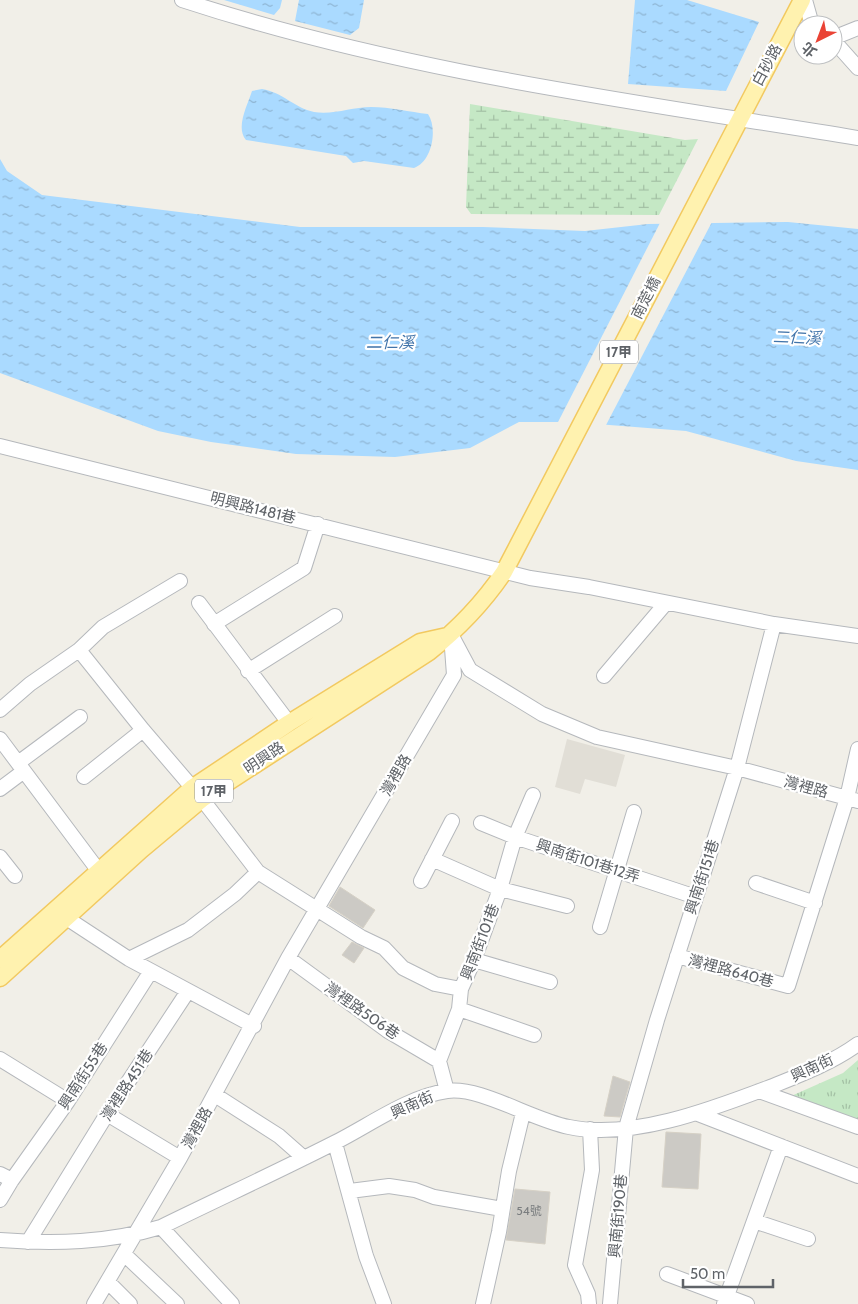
<svg xmlns="http://www.w3.org/2000/svg" width="858" height="1304" font-family="Cabin,'Noto Sans TC',sans-serif">
	<defs>
		<pattern id="grass-tufts" width="24" height="20" patternUnits="userSpaceOnUse" patternTransform="scale(1.25)"><rect width="24" height="20" fill="#c5e8c5"/><path d="M3 7l-1-3M5 7V3M7 7l1-3M15 17l-1-3M17 17v-4M19 17l1-3" fill="none" stroke="#a3c0a4"/></pattern>
		<pattern id="wetland-marsh" width="20" height="14" patternUnits="userSpaceOnUse" patternTransform="scale(1.25)"><rect width="20" height="14" fill="#c5e8c5"/><path d="M1 5h8M5 5V1M11 12h8M15 12V8" fill="none" stroke="#a3c0a4"/></pattern>
		<pattern id="water-ripples" width="26" height="14" patternUnits="userSpaceOnUse" patternTransform="scale(1.25)"><rect width="26" height="14" fill="#aadaff"/><path d="M2 4q2-2 4 0t4 0M15 11q2-2 4 0t4 0" fill="none" stroke="#8eb4d2"/></pattern>
	</defs>
	<rect width="100%" height="100%" fill="#f1efe8"/>
	<path fill="#e1ded6" d="M567 739 625 755 616 787 585 779 580 794 555 787Z"/>
	<path fill="url(#grass-tufts)" d="M858 1060V1121L789 1097 843 1073Z"/>
	<path fill="url(#wetland-marsh)" d="M470 104 685 140 698 139 659 215 471 214 466 207Z"/>
	<path fill="url(#water-ripples)" d="M224 0H282L280 8 274 15Z
		M299 0H364L359 28 350 35 295 21Z
		M635 0H687L759 22 726 91 628 84Z
		M262 89C282 92 295 108 314 112 334 115 352 107 371 107 390 107 410 112 428 114 438 129 432 162 414 168L364 161 353 163 346 156 246 140C235 128 248 104 252 91Z
		M0 159 7 171 42 195 300 227H483L585 231 648 224 788 222 858 229V470L796 461 686 431 571 422H519L470 448 395 457 296 454 211 442 158 431 0 373Z"/>
	<path fill="#f1efe8" d="M713 220 605 427 557 424 661 221Z"/>
	<path fill="#cccac5" stroke="#d6d1c6" d="M340 887 375 910 363 928 329 906Z
		M352 942 364 948 354 963 342 955Z
		M613 1076 630 1082 620 1117 604 1116Z
		M666 1132 701 1134 698 1189 662 1187Z
		M515 1189 550 1192 545 1244 506 1240Z"/>
	<g fill="none" stroke-linecap="round" stroke-linejoin="round">
		<defs>
			<path id="minor" d="M182 0C401 72 632 101 858 138
				M805 0 812 25
				M833 38 858 28
				M833 40 858 68
				M0 446 530 578 589 587 774 624 858 636
				M199 603 289 723
				M214 624 304 568 318 524
				M454 640 470 670 542 714 597 737 737 768 858 801
				M79 650 143 730 202 799 258 872 361 937 384 948 403 968 435 984 461 989
				M248 671 335 616
				M604 676 666 603
				M0 710 30 684 79 650 103 627 180 581
				M0 739 98 870
				M18 763 80 717
				M84 777 143 730
				M0 789 24 771
				M481 823 515 837 696 897
				M0 857 15 876
				M432 859 500 889 567 906
				M421 881 452 821
				M756 883 815 903
				M68 919 129 959 254 1026
				M600 927 634 812
				M677 956 788 986 847 798 858 749
				M288 958 388 1031 439 1061
				M129 959 188 930 235 894 258 872
				M474 960 550 982
				M459 1009 534 1035
				M0 1059 68 1101
				M447 1091 439 1061 459 1009 461 989 474 960 500 889 515 837 533 795
				M759 1091 858 1127
				M215 1095 279 1136 304 1158
				M107 1114 180 1158
				M698 1114 858 1176
				M335 1143 366 1256 384 1304
				M0 1174 12 1180 68 1101 151 971
				M350 1191 389 1186 415 1190 434 1197 502 1209
				M0 1200 12 1180
				M754 1221 808 1239
				M161 1227 232 1304
				M0 1240C54 1244 108 1243 161 1227 218 1199 277 1172 334 1143 370 1125 407 1097 447 1091 480 1086 532 1120 569 1127 632 1140 712 1109 770 1087 800 1075 832 1063 858 1044
				M28 1242 107 1114 188 991
				M125 1255 177 1304
				M667 1274 747 1304
				M108 1282 130 1304
				M94 1304 180 1158 288 958 454 675 451 635
				M483 1304 499 1232 509 1171 523 1113
				M589 1304 588 1294 575 1265 592 1170 590 1129
				M610 1304 626 1128 657 1020 737 768 774 624
				M724 1304 781 1146"/>
			<path id="major" d="M0 959 192 788 289 723 420 642 447 636
				M0 978 141 850 202 799 429 652C458 629 483 603 504 572L802 0"/>
		</defs>
		<use href="#minor" stroke="#b5b8bc" stroke-width="16"/>
		<use href="#major" stroke="#f2c960" stroke-width="19"/>
		<use href="#minor" stroke="#fff" stroke-width="14"/>
		<use href="#major" stroke="#fff2af" stroke-width="16"/>
	</g>
	<g text-anchor="middle" stroke-width="4.5" stroke-linejoin="round" paint-order="stroke">
		<g font-size="12" fill="#7a7d7f">
			<text x="529" y="1215">54號</text>
		</g>
		<g fill="#fff" stroke="#8f9295" stroke-width="1">
			<rect x="600" y="340.5" width="38" height="23" rx="4"/>
			<rect x="195" y="779.5" width="38" height="23" rx="4"/>
		</g>
		<g font-size="14" font-weight="bold" fill="#5f6368">
			<text x="619" y="357">17甲</text>
			<text x="214" y="796">17甲</text>
		</g>
		<g font-size="15" fill="#5f6368" stroke="#fff">
			<text transform="translate(767 65) rotate(-62)" y="5">白砂路</text>
			<text transform="translate(646 298) rotate(-63)" y="5">南萣橋</text>
			<text transform="translate(253 508) rotate(14)" y="5">明興路1481巷</text>
			<text transform="translate(264 758) rotate(-34)" y="5">明興路</text>
			<text transform="translate(396 775) rotate(-60)" y="5">灣裡路</text>
			<text transform="translate(806 787) rotate(15)" y="5">灣裡路</text>
			<text transform="translate(588 861) rotate(18)" y="5">興南街101巷12弄</text>
			<text transform="translate(702 877) rotate(-72)" y="5">興南街151巷</text>
			<text transform="translate(480 942) rotate(-69)" y="5">興南街101巷</text>
			<text transform="translate(731 971) rotate(15)" y="5">灣裡路640巷</text>
			<text transform="translate(362 1011) rotate(35)" y="5">灣裡路506巷</text>
			<text transform="translate(812 1068) rotate(-25)" y="5">興南街</text>
			<text transform="translate(83 1076) rotate(-57)" y="5">興南街55巷</text>
			<text transform="translate(127 1085) rotate(-57)" y="5">灣裡路451巷</text>
			<text transform="translate(412 1105) rotate(-24)" y="5">興南街</text>
			<text transform="translate(197 1128) rotate(-61)" y="5">灣裡路</text>
			<text transform="translate(618 1216) rotate(-85)" y="5">興南街190巷</text>
		</g>
		<g font-size="16" font-style="italic" fill="#4174aa" stroke="#fff">
			<text transform="translate(797 337) rotate(2)" y="6">二仁溪</text>
			<text x="390" y="348">二仁溪</text>
		</g>
	</g>
	<g transform="translate(818 40) rotate(222)"><circle r="24" fill="#ffffff" stroke="#bfc1c3"/>
	<path d="M0-4L9 19L0 12L-9 19Z" fill="#ea4335"/>
	<text y="-8" font-size="14" font-weight="bold" text-anchor="middle" fill="#5f6368">北</text>
	</g>
	<path d="M683 1279v8h90v-8" fill="none" stroke="#5f6368" stroke-width="2.5"/>
	<text x="690" y="1279" font-size="15" fill="#5f6368" stroke="#ffffff" stroke-width="4" paint-order="stroke">50 m</text>
</svg>
